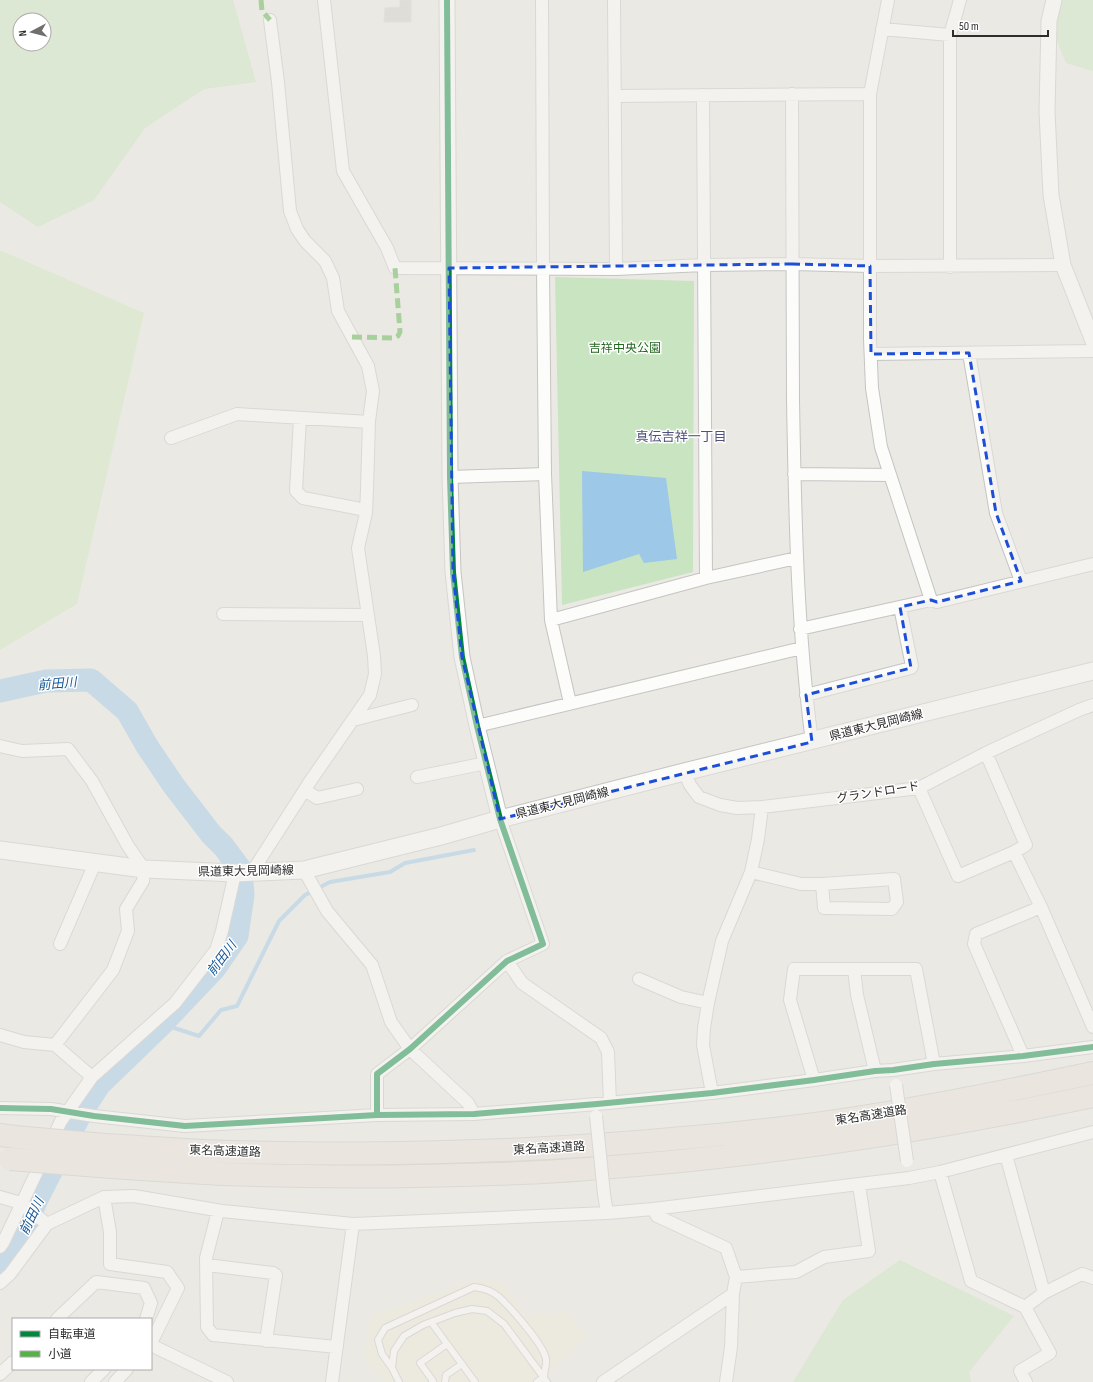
<svg xmlns="http://www.w3.org/2000/svg" width="1093" height="1382" font-family="'Sofia Sans Condensed','Noto Sans JP',sans-serif">
	<rect width="100%" height="100%" fill="#ebe9e4"/>
	<path fill="#ede9da" d="M476 1280 500 1281 526 1315 566 1312 588 1336 548 1374 553 1382H383L364 1358 371 1315Z"/>
	<path fill="#c9e4c0" fill-rule="evenodd" d="M0 0H233L256 82 204 89 145 128 94 200 38 227 0 202ZM20 20H44V44H20Z
		M1056 0H1093V71L1066 63 1049 21Z
		M555 277 694 281 693 572 562 605Z
		M900 1260 1014 1316 969 1372 971 1382H793L843 1300Z"/>
	<path fill="#d1e7be" d="M0 250 144 313 77 604 0 650Z"/>
	<path fill="#9dc8e7" d="M582 471 666 478 677 559 644 563 639 554 583 572Z"/>
	<g fill="none" stroke-linecap="round" stroke-linejoin="round">
		<path stroke="#9dc8e7" stroke-width="4" d="M162 1024 199 1036 221 1010 237 1006 279 921 305 895 330 882 390 872 405 863 474 850"/>
		<path stroke="#9dc8e7" stroke-width="23" d="M0 691 46 681 91 680 127 711 147 746 174 786 211 834 224 847 241 870 243 895 237 936 215 968 162 1024 99 1085 81 1113 37 1199 18 1242 0 1264"/>
	</g>
	<path fill="#d0cfcb" stroke="#d6d4d0" d="M400 0H411V22H384L385 8 400 7Z"/>
	<g fill="none" stroke-linecap="round" stroke-linejoin="round">
		<defs>
			<path id="service" d="M431 1322 475 1382
				M392 1368 382 1354 378 1340 385 1328 474 1287C483 1288 492 1291 499 1297 510 1307 544 1345 546 1359 547 1364 544 1371 544 1377L537 1382
				M399 1382 392 1368 394 1351 404 1336 423 1325 455 1313 472 1309 487 1311 504 1324 547 1382
				M432 1382 433 1381 420 1363 447 1344
				M445 1382 446 1375 462 1364"/>
			<path id="minor" d="M324 0 343 171 387 248 395 268 616 269 704 265 792 264 870 266 1063 265
				M542 0 543 268 545 474 551 620 570 703
				M614 0 616 269
				M888 0 870 94V339L872 388 881 447 931 600
				M882 29 950 35
				M792 94C792 196 792 298 793 400 795 514 797 628 812 742
				M703 95 706 578
				M615 96 870 94
				M950 267V35L960 0
				M969 353 996 513 1021 581
				M871 354 1093 351
				M300 418 296 491 303 498 366 510
				M171 438 237 414 369 422
				M794 474 890 475
				M450 477 545 474
				M223 614 368 615
				M551 620 706 578 797 558
				M800 629 931 600 937 602 1093 564
				M806 695 911 668 912 666 900 607
				M353 720 412 705
				M477 726 802 648
				M0 746 22 751 68 749 92 781 128 846 144 869 143 881 126 909 128 931 113 970 55 1045 92 1077
				M684 772 690 785 699 797 720 805 737 808 762 807 919 788 986 753 1079 710 1093 705
				M417 777 486 763
				M919 788 958 876 1014 852 1026 845 986 753
				M305 790 317 798 357 789
				M1014 852 1041 907 1093 1027
				M304 870 327 911 372 965 391 1022 410 1049 468 1103 474 1114
				M252 872 311 780 370 695 375 674 374 656 358 548 366 513 367 489 369 421 373 391 368 366 338 311 333 278 325 261 305 241 297 229 290 211 278 82 270 20
				M751 872 801 884H822L894 879 897 902 892 909 824 908 822 884
				M60 944 95 863
				M507 961 522 983 601 1038 608 1052 610 1103
				M854 969 857 995 875 1071
				M639 979 681 997 708 1003
				M0 1035 24 1042 55 1045
				M1023 1056 974 944 976 934 1041 907
				M814 1080 790 1000 794 969H916L934 1064
				M712 1093 703 1045 704 1028 708 1003 722 941 751 872 758 839 762 807
				M0 1108 51 1109 94 1116 185 1126 377 1115 474 1114 597 1104 712 1093 814 1080 875 1071 893 1070 934 1064 1023 1056 1093 1047
				M377 1115V1074L410 1049 507 961 543 944 500 819
				M1006 1155 1044 1293
				M940 1172 971 1281 1025 1307 1044 1293 1082 1274 1093 1278
				M604 1194 607 1213
				M0 1197 21 1203 47 1224
				M104 1197 110 1232V1264L167 1272 178 1288 151 1343
				M653 1209 909 1178 940 1172 1093 1132
				M218 1211 206 1258 207 1327 213 1335 337 1347
				M0 1247 3 1243 61 1121 92 1077 175 1003 216 950 222 931 235 873
				M207 1265 273 1273 276 1275 266 1341
				M736 1277 796 1272 824 1257 869 1251 859 1185
				M0 1283 10 1274 47 1224 104 1197 134 1196 222 1211 353 1224 607 1213 653 1209 657 1216 726 1248 736 1277 733 1294 731 1347 726 1382
				M1025 1307 1050 1353 1020 1371 1026 1382
				M57 1319 96 1282 144 1288 151 1303 146 1319
				M151 1345 227 1382
				M0 1374 13 1362
				M91 1382 104 1369
				M115 1382 127 1369
				M332 1382 353 1224
				M603 1382 733 1294"/>
			<path id="tertiary" d="M447 0 450 477 453 572 462 657 477 726 500 819
				M1054 0 1049 21 1047 112 1051 195 1063 265 1093 341"/>
			<path id="secondary" d="M0 850 144 869 235 873 304 870 441 836 500 819 684 772 1093 671"/>
			<path id="motorway" d="M0 1135 15 1137
				M105 1145C146 1147 188 1151 230 1152 385 1156 539 1152 694 1137 750 1132 806 1126 862 1117 940 1105 1017 1089 1093 1073
				M99 1166C141 1169 183 1172 224 1174 323 1178 422 1177 521 1173 574 1171 628 1166 681 1161 820 1147 957 1125 1093 1096"/>
		</defs>
		<use href="#service" stroke="#c5c4c3" stroke-width="8"/>
		<use href="#minor" stroke="#c5c4c3" stroke-width="14"/>
		<use href="#tertiary" stroke="#c5c4c3" stroke-width="17"/>
		<use href="#secondary" stroke="#c5c4c3" stroke-width="19"/>
		<use href="#motorway" stroke="#c6c5c3" stroke-width="24"/>
		<use href="#service" stroke="#fcfcfb" stroke-width="6"/>
		<use href="#minor" stroke="#fcfcfb" stroke-width="12"/>
		<use href="#tertiary" stroke="#fcfcfb" stroke-width="15"/>
		<use href="#secondary" stroke="#fcfcfb" stroke-width="17"/>
		<use href="#motorway" stroke="#e8e1d7" stroke-width="22"/>
		<defs>
			<path id="minor-bridge" d="M896 1085 907 1161
				M596 1116 604 1194"/>
			<path id="motorway-bridge" d="M15 1137 105 1145
				M10 1159 99 1166"/>
		</defs>
		<use href="#minor-bridge" stroke="#c5c4c3" stroke-width="14" stroke-linecap="butt"/>
		<use href="#motorway-bridge" stroke="#c6c5c3" stroke-width="24" stroke-linecap="butt"/>
		<use href="#minor-bridge" stroke="#fcfcfb" stroke-width="12"/>
		<use href="#motorway-bridge" stroke="#e8e1d7" stroke-width="22"/>
		<path stroke="#56b246" stroke-width="5" stroke-dasharray="10 5" stroke-linecap="butt" d="M261 0 262 11 270 20
			M352 337 395 338 398 336 400 332 395 268"/>
		<defs>
			<path id="cycleway" d="M0 1108 51 1109 94 1116 185 1126 377 1115 474 1114 597 1104 712 1093 814 1080 875 1071 893 1070 934 1064 1023 1056 1093 1047
				M377 1115V1074L410 1049 507 961 543 944 500 819 477 726 462 657 453 572 450 477 447 0"/>
		</defs>
		<use href="#cycleway" stroke="#fff" stroke-width="8"/>
		<use href="#cycleway" stroke="#00873e" stroke-width="6"/>
	</g>
	<path d="M0 0H1093V1382H0ZM792 264 870 266 871 354 969 353 996 513 1021 581 937 602 931 600 900 607 911 668 806 695 812 742 500 819 462 657 453 572 449 268Z" fill="#ebe9e4" fill-opacity=".55" fill-rule="evenodd"/>
	<path fill="none" stroke="#1d4ed8" stroke-width="3" stroke-dasharray="8 5" stroke-linejoin="round" d="M792 264 870 266 871 354 969 353 996 513 1021 581 937 602 931 600 900 607 911 668 806 695 812 742 500 819 462 657 453 572 449 268Z"/>
	<g text-anchor="middle" stroke-width="3" stroke-linejoin="round" paint-order="stroke">
		<g font-size="12" fill="#246720" stroke="#fff">
			<text x="625" y="352">吉祥中央公園</text>
		</g>
		<g font-size="12" fill="#2d2d2d" stroke="#fff">
			<text transform="translate(876 725) rotate(-14)" y="4">県道東大見岡崎線</text>
			<text transform="translate(878 792) rotate(-9)" y="4">グランドロード</text>
			<text transform="translate(562 803) rotate(-14)" y="4">県道東大見岡崎線</text>
			<text transform="translate(246 871) rotate(-1)" y="4">県道東大見岡崎線</text>
			<text transform="translate(871 1115) rotate(-9)" y="4">東名高速道路</text>
			<text transform="translate(549 1148) rotate(-3)" y="4">東名高速道路</text>
			<text transform="translate(225 1151) rotate(2)" y="4">東名高速道路</text>
		</g>
		<g font-size="13" fill="#50517c" stroke="#fff">
			<text x="681" y="441">真伝吉祥一丁目</text>
		</g>
		<g font-size="13" font-style="italic" fill="#175798" stroke="#fff">
			<text transform="translate(57 683) rotate(-5)" y="5">前田川</text>
			<text transform="translate(221 958) rotate(-53)" y="5">前田川</text>
			<text transform="translate(31 1216) rotate(-64)" y="5">前田川</text>
		</g>
	</g>
	<rect x="12" y="1318" width="140" height="52" fill="#ffffff" stroke="#ababab"/>
	<rect x="20" y="1331" width="20" height="6" fill="#00873e" stroke="#ababab"/>
	<text x="48" y="1338" font-size="12" fill="#2d2d2d">自転車道</text>
	<rect x="20" y="1351" width="20" height="6" fill="#56b246" stroke="#ababab"/>
	<text x="48" y="1358" font-size="12" fill="#2d2d2d">小道</text>
	<g transform="translate(32 32) rotate(263)"><circle r="19" fill="#ffffff" stroke="#ababab"/>
	<path d="M0-3L7 15L0 10L-7 15Z" fill="#706f6d"/>
	<text y="-6" font-size="11" font-weight="bold" text-anchor="middle" fill="#2d2d2d">N</text>
	</g>
	<path d="M953 30v6h95v-6" fill="none" stroke="#2d2d2d" stroke-width="2"/>
	<text x="959" y="30" font-size="12" fill="#2d2d2d" stroke="#ffffff" stroke-width="3" paint-order="stroke">50 m</text>
</svg>
